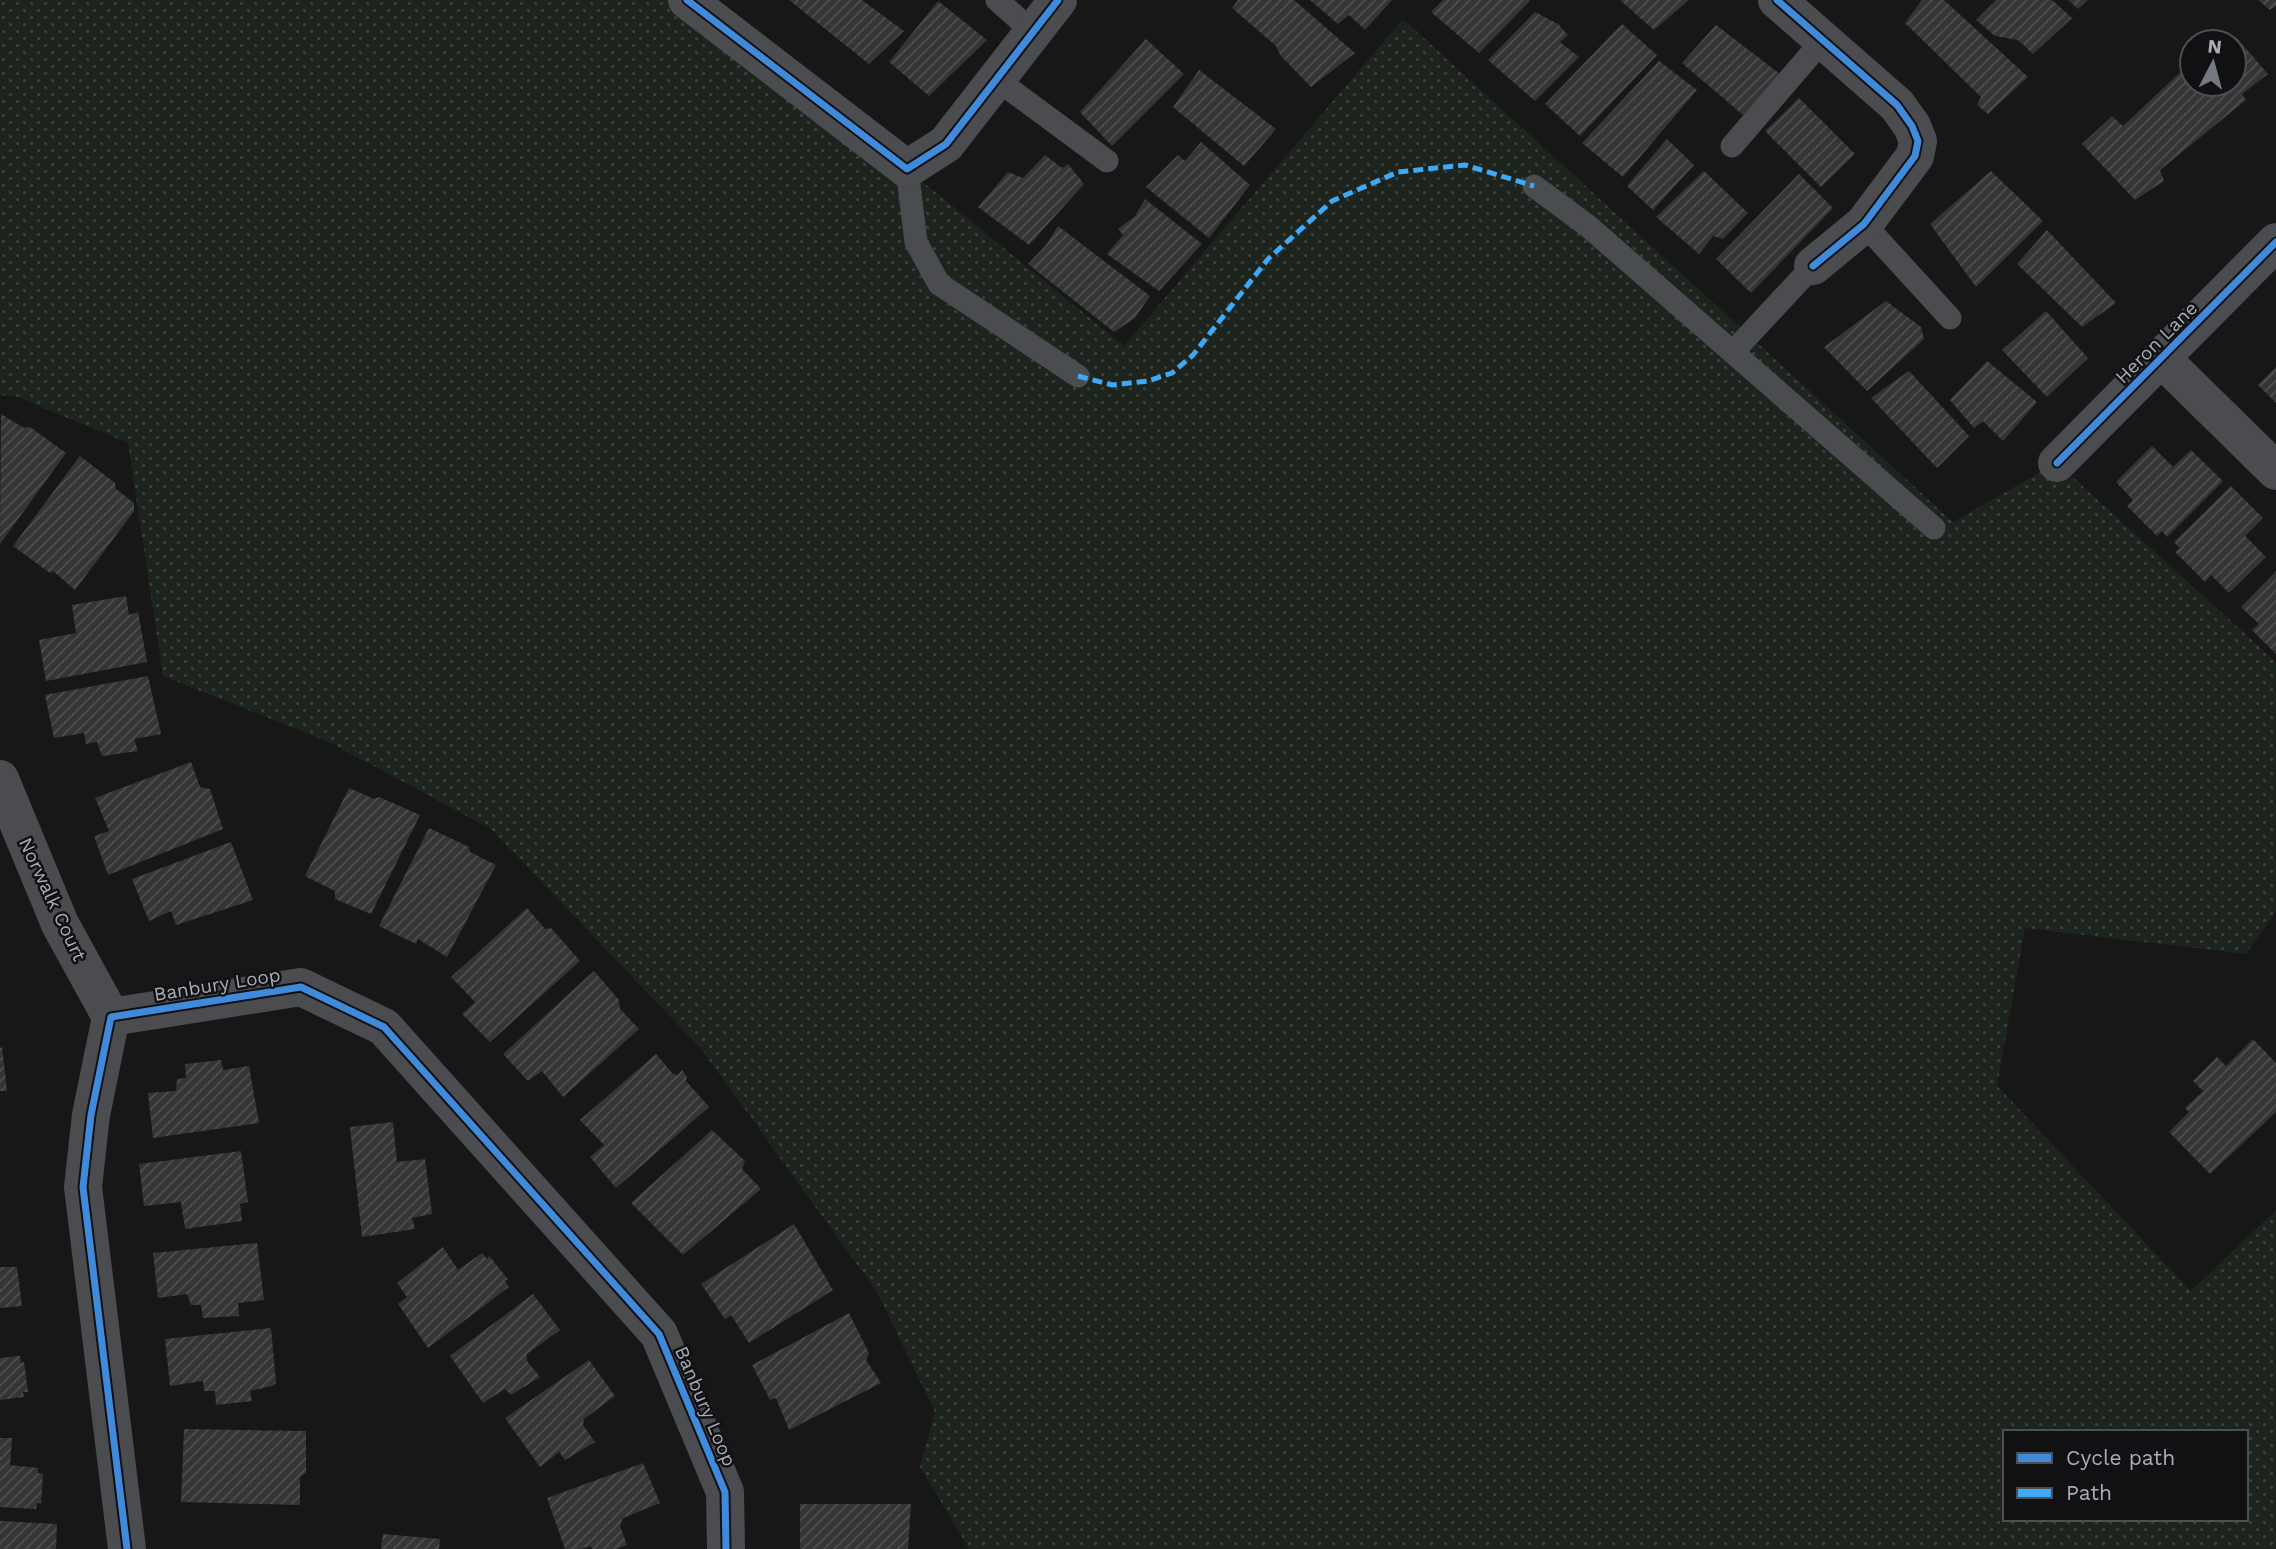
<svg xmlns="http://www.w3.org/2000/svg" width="2276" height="1549" font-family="'Work Sans',sans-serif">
	<defs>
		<pattern id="grass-dots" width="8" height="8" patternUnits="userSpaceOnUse" patternTransform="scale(1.75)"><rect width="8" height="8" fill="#1d241e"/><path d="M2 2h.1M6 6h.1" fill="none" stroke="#3b413d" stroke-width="1.8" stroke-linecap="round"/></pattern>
		<pattern id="building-hatch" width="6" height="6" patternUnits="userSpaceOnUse" patternTransform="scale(1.75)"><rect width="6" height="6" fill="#353536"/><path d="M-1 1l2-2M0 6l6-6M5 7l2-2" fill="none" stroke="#4f5051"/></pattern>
	</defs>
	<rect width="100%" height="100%" fill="#171717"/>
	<path fill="url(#grass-dots)" fill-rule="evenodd" d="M0 0H687L907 169 1124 346 1403 19 1953 522 2057 463 2276 662V912L2246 954 2025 928 1997 1086 2191 1291 2276 1210V1549H969L920 1467 935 1412 877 1292 702 1050 491 829 331 743 163 676 128 443 18 397 0 395ZM2005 1432H2246V1519H2005Z"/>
	<path fill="url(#building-hatch)" d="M789 0H862L904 31 869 64Z
		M1238 0H1294L1355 53 1311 87 1280 55 1276 46 1232 8Z
		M1310 0H1392L1365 30 1349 15 1338 24Z
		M1443 0H1529L1530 1 1479 53 1431 12Z
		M1620 0H1689L1654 30Z
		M1922 0H1944L2028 77 1988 114 1977 105 1981 97 1905 23Z
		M1996 0H2052L2072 18 2033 54 2018 40 1995 36 1976 20Z
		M2068 0H2088L2078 9Z
		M2258 0H2276V6L2270 10Z
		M938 1 987 40 929 96 889 62Z
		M1535 12 1558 24 1568 35 1560 42 1579 57 1535 101 1488 60Z
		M1622 24 1657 55 1580 136 1545 104Z
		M1716 25 1780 74 1743 115 1682 63Z
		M2236 37 2268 74 2242 94 2246 100 2160 170 2164 181 2135 200 2082 144 2112 116 2123 126 2187 66 2192 70V84H2234V42H2230Z
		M1146 39 1184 74 1112 146 1080 112Z
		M1659 61 1697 90 1623 177 1582 143Z
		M1199 70 1276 129 1244 166 1173 107Z
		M1799 98 1855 154 1821 187 1765 131Z
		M1667 139 1694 165 1653 210 1627 186Z
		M1201 142 1250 185 1209 238 1146 187 1178 155 1185 161Z
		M1045 155 1062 168 1068 164 1084 184 1029 245 978 207 1008 172 1023 178Z
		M1704 171 1748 213 1723 239 1713 236 1699 254 1656 217Z
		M1991 171 2043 221 1976 287 1930 224Z
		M1799 174 1833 208 1751 293 1716 259Z
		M1145 199 1202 244 1159 291 1107 254 1123 235 1118 229 1135 216Z
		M1058 226 1150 296 1135 318 1114 332 1028 264 1046 245Z
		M2047 230 2116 303 2082 327 2017 264Z
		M1886 301 1921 327 1924 339 1867 391 1824 347Z
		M2046 311 2088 358 2047 397 2002 350Z
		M1987 361 2037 402 2003 441 1983 421 1974 428 1950 400Z
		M2276 367V403L2258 385Z
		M1909 371 1969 436 1937 468 1871 398Z
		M1 414 24 428 30 427 66 453 0 544Z
		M2152 446 2173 467 2191 450 2223 481 2167 537 2162 531 2157 536 2127 506 2133 500 2116 482Z
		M80 456 115 483 116 489 134 503V511L75 590 53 571 50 573 13 546Z
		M2231 486 2263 518 2245 536 2266 557 2229 593 2211 575 2205 582 2175 552 2180 548 2174 542Z
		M2276 571V654L2252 630 2259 624 2241 607Z
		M126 596 129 615 138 612 147 662 46 681 39 640 76 633 72 605Z
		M148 676 161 734 134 739 138 751 102 756 97 742 86 744 84 733 54 738 45 695Z
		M191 762 200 787 210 789 223 829 108 875 94 836 109 831 95 798Z
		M349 788 374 799 379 797 420 815 371 914 335 899V891L305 876Z
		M429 828 469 847 470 852 496 865 447 957 418 939 416 944 379 926Z
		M231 842 253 900 176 925 171 911 149 921 132 879Z
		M527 908 545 929 551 928 580 961 490 1042 462 1014 475 1002 451 977Z
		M594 971 619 1000 620 1009 639 1029 563 1097 542 1071 528 1081 503 1054Z
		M2253 1039 2276 1063V1112L2210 1174 2169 1132 2189 1112 2185 1108 2203 1091 2193 1081 2217 1057 2226 1066Z
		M2 1047 7 1091H0V1048Z
		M656 1054 673 1074 678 1075 682 1070 687 1077 686 1081 709 1107 616 1188 590 1157 604 1145 580 1120Z
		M221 1060 223 1070 249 1066 259 1123 153 1138 148 1093 176 1091 177 1079 186 1078 185 1064Z
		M393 1122 397 1162 425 1159 432 1214 412 1218 415 1229 362 1237 350 1127Z
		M712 1130 745 1161 742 1169 761 1189 683 1255 631 1203Z
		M241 1151 248 1202 240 1204 242 1221 185 1229 181 1202 144 1206 139 1164Z
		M794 1224 833 1290 749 1343 731 1315 725 1319 701 1284Z
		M257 1243 264 1300 238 1303 239 1316 203 1318 201 1305H191L187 1294 158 1298 153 1253Z
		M443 1247 458 1270 482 1253 487 1259 489 1256 508 1279 505 1281 509 1287 428 1348 398 1304 407 1297 397 1283Z
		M0 1267H17L22 1306 0 1308Z
		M533 1294 560 1330 527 1354V1361L540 1377 511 1395 505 1389 483 1403 450 1356Z
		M849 1313 869 1353 866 1360 881 1383 789 1430 776 1398 770 1400 752 1365Z
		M271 1328 276 1383 272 1386 250 1391 252 1401 216 1405 215 1391H204L203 1381 170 1386 165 1339Z
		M20 1356 21 1363 24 1362 28 1392H23L24 1397 0 1400V1358Z
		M589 1360 615 1396 584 1419 583 1425 595 1442 565 1460 559 1452 540 1467 505 1418Z
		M184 1429 306 1431V1473L300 1477V1505L181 1502Z
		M0 1438H12L10 1465 38 1468V1473L43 1474 41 1503H37L36 1509 0 1507Z
		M643 1463 660 1503 623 1518 620 1526 627 1545 617 1549H592L591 1546 580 1549H565L547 1498Z
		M800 1504H911L908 1549H800Z
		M0 1521 57 1524 56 1549H0Z
		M383 1534 440 1539 439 1549H381Z"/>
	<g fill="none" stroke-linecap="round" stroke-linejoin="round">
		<path stroke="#4b4c50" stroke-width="23" d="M997 0 1033 32
			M996 79 1107 161
			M1732 146 1823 40
			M907 169 916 242 939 284 1078 376
			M1534 186 1588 226 1934 528
			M1864 224 1950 318
			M1733 352 1813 266"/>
		<path stroke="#4b4c50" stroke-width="38" d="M687 0 907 169 946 144 1058 0
			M1777 0 1897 105 1912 126 1918 141 1915 156 1864 224 1813 266
			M2162 359 2276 471
			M2057 463 2276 242
			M0 779 60 924 111 1017
			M111 1017 301 987 384 1027 659 1334 725 1492 726 1549
			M111 1017 91 1115 83 1187 127 1549"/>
		<path stroke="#3fa9f5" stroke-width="5" stroke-dasharray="10 5" stroke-linecap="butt" d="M1078 376 1112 385 1148 381 1172 373 1193 355 1268 259 1332 201 1398 172 1465 165 1534 186"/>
		<defs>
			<path id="cycleway" d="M687 0 907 169 946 144 1058 0
				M1777 0 1897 105 1912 126 1918 141 1915 156 1864 224 1813 266
				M2057 463 2276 242
				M127 1549 83 1187 91 1115 111 1017 301 987 384 1027 659 1334 725 1492 726 1549"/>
		</defs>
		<use href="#cycleway" stroke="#111113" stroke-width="11"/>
		<use href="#cycleway" stroke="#408adc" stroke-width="7"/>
	</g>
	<g text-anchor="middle" stroke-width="5" stroke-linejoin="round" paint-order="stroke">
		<g font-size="19" fill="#a8adb8" stroke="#111113">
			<text transform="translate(2156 342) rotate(-45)" y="7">Heron Lane</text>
			<text transform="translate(53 899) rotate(65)" y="7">Norwalk Court</text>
			<text transform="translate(217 984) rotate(-9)" y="7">Banbury Loop</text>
			<text transform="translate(706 1406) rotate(67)" y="7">Banbury Loop</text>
		</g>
	</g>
	<rect x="2003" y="1430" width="245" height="91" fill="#111113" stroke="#4d4f55" stroke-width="2"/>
	<rect x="2017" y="1453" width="35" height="10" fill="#408adc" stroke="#4d4f55" stroke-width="2"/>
	<text x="2066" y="1465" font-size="21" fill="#a8adb8">Cycle path</text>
	<rect x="2017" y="1488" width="35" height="10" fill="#3fa9f5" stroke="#4d4f55" stroke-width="2"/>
	<text x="2066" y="1500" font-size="21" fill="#a8adb8">Path</text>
	<g transform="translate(2213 63) rotate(6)"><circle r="33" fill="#111113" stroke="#4d4f55" stroke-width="2"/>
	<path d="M0-5L12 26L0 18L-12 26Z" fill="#757880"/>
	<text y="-10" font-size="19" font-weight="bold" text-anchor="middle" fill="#a8adb8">N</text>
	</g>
</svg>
